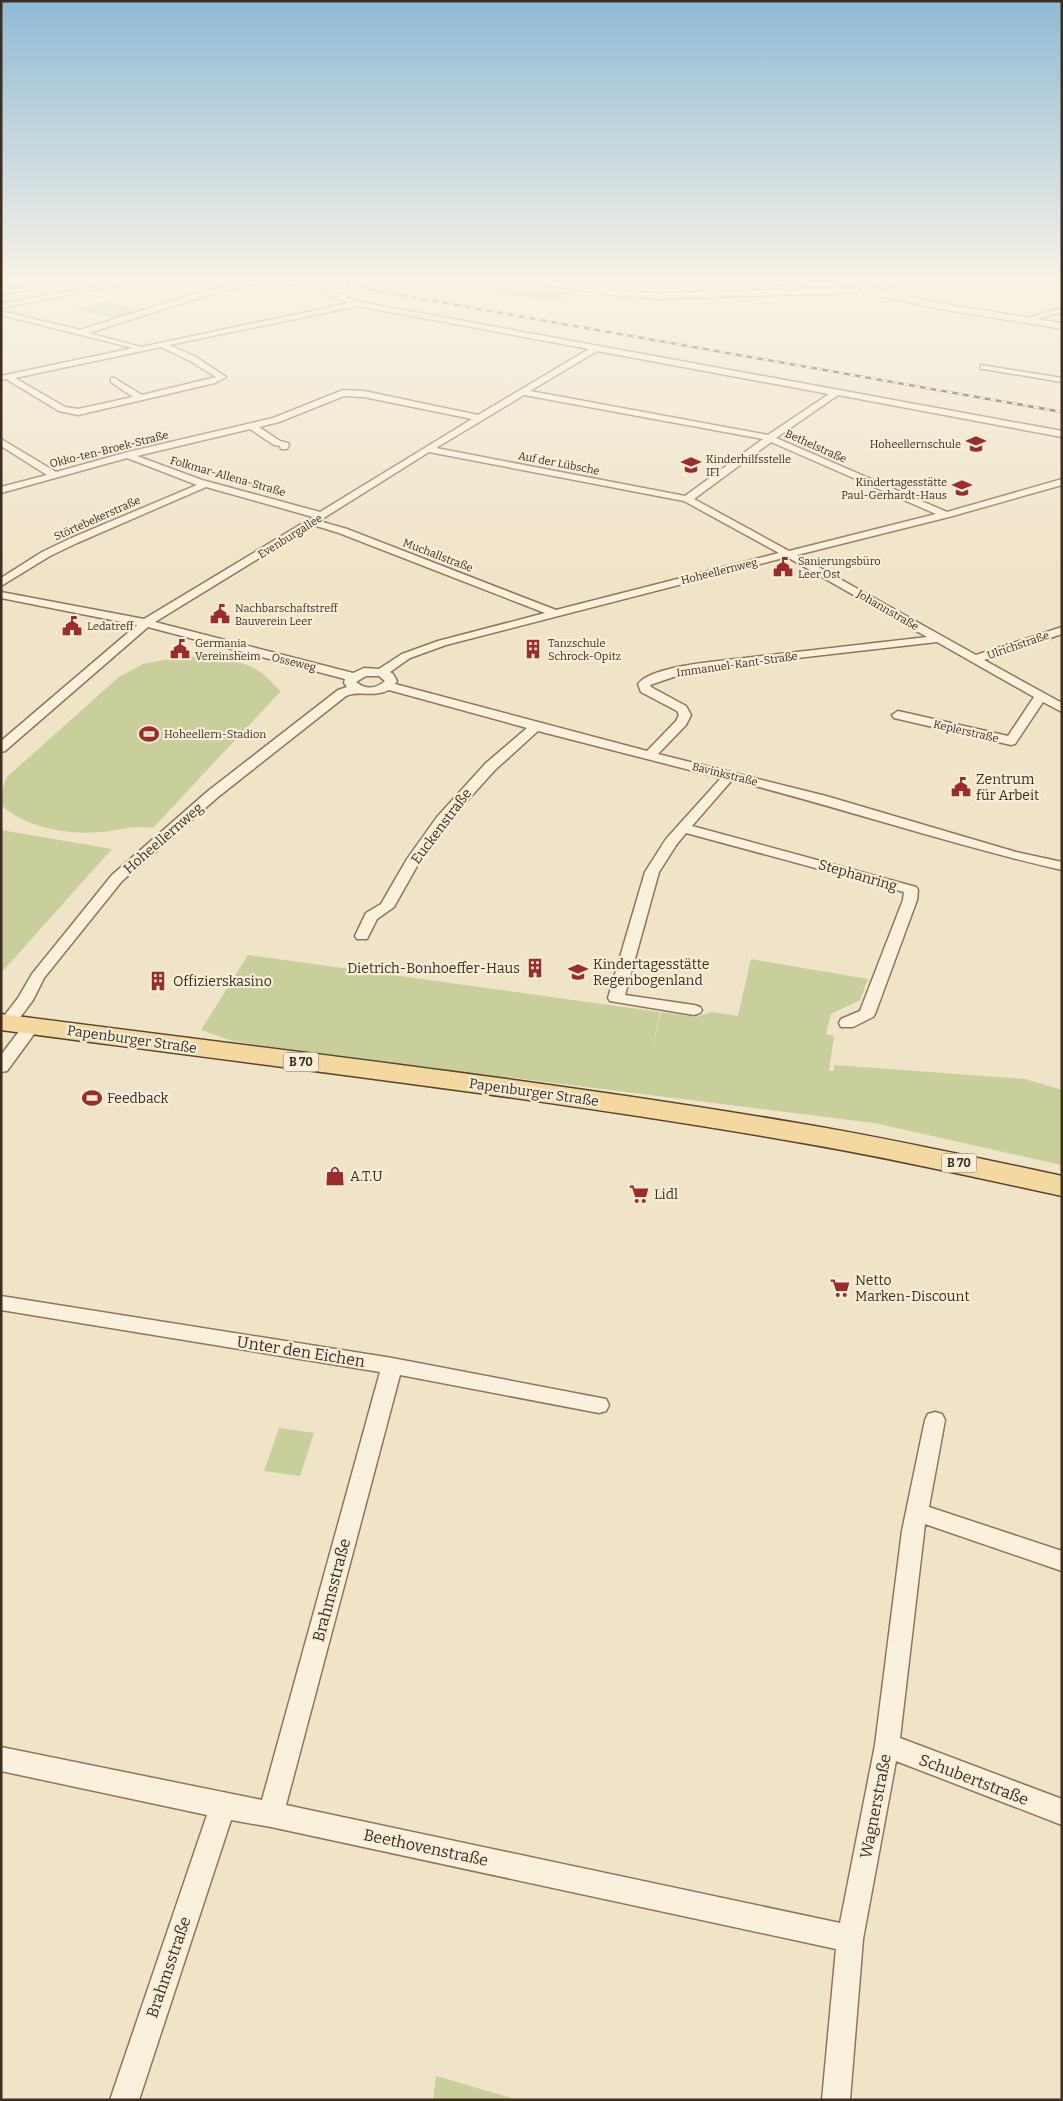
<svg xmlns="http://www.w3.org/2000/svg" width="1063" height="2101" font-family="Bitter,serif">
	<rect width="100%" height="100%" fill="#f0e4c8"/>
	<path fill="#c9cf9b" d="M530 286 577 293 568 302 437 289Z
		M101 302 139 310 113 318 74 310Z
		M178 657C206 656 238 656 262 673 269 678 273 685 281 691L153 828C133 825 122 830 103 832 70 835 30 829 3 807 0 797 2 785 8 776L119 677 143 664Z
		M1 830 112 849 1 973Z
		M248 955 660 1012 652 1050 661 1012 696 1017 712 1012 738 1016 751 959 868 979 860 1000 831 1014 826 1034 834 1036 829 1071H834V1065L1025 1079 1062 1090V1165L874 1123 321 1054 232 1041 201 1030Z
		M279 1428 314 1433 300 1476 264 1471Z
		M436 2076 519 2100H433Z"/>
	<g fill="none" stroke-linecap="round" stroke-linejoin="round">
		<defs>
			<path id="street" d="M71 277H86L1 295V291Z
				M262 277C297 277 328 290 360 302L1062 431V437L838 395 776 438 947 512 1062 479V485L949 517 797 555 976 655 1062 627V634L984 660 1062 703V712L1043 702 1015 744 1011 745 894 718 892 715 898 711 1008 736 1034 697 937 642 710 668 688 672 650 685 651 687 686 706 691 715 686 725 658 754 826 796 1016 852 1062 862V870C951 845 843 808 732 780L692 826 916 887 918 890 917 900 875 1014 873 1017 853 1027H841L839 1023 841 1019 860 1011 903 900 904 892 686 833 677 844 659 872 625 995 694 1005 700 1007 702 1010 700 1013 694 1015 610 1001 608 998 645 872 666 839 721 778 538 731 495 770 447 823 421 859 394 907 377 919 367 939H357L355 936 366 913 381 904 407 859 437 817 485 764 527 728 389 690C373 698 360 690 346 696L218 797 122 881 44 978 33 1000 13 1027H1V1020L18 998 32 974 112 875 208 791 338 690 347 687 344 683 345 679 148 627 5 751 1 752V741L137 625 1 598V592L144 619 313 517 206 487 77 543 50 556 1 586V578L42 552 69 539 197 485 127 458 1 493V487L47 475 1 446V439L56 472 128 452 273 418 343 390 364 391 478 415 589 349 358 306 169 345 196 357 226 377 215 383 78 415 59 411 6 379 1 380V376L133 348 1 315V311L80 330 200 292ZM270 280 312 289 350 303 141 347 88 333 205 296ZM161 347 190 361 216 377 142 395 114 378H111V382L133 397 78 409 65 407 15 378ZM597 351 829 394 768 435 530 391ZM524 395 763 439 685 496 436 448ZM344 396 364 397 472 419 320 512 202 480 137 456 250 429 274 445 280 446 281 449H287L289 445 288 443 280 441 259 427 279 422ZM771 442 936 514 789 551 694 499ZM429 452 684 501 779 553 556 610 347 529 319 521ZM313 525 339 533 545 613 438 641 402 654 379 669 364 668 353 673 155 622ZM787 557 927 637 710 662C693 664 648 670 638 684L641 692 677 711 679 715 676 721 647 751 395 684 397 681 393 674 390 672 410 658 446 645ZM366 676H379L385 681C376 689 366 690 356 682Z
				M590 277H599L580 288 574 287Z
				M749 277 796 283 809 291 805 293 794 287 737 280 734 278Z
				M912 277H925L879 289 875 287Z
				M133 279 136 281 135 282 1 308V304Z
				M1062 308V312L1025 322 1021 320Z
				M981 365 1062 378V382L984 369H981Z
				M32 1021 38 1022 40 1026 7 1071 1 1072V1055L26 1022Z
				M1 1296 392 1358 606 1399 609 1405 606 1411 599 1413 400 1375 286 1805 840 1923 875 1745 902 1531 925 1420 928 1414 935 1412 942 1414 945 1420 929 1507 1062 1551V1571L925 1524 900 1738 1062 1799V1825L896 1761 863 1939 850 2100H822L836 1949 271 1827 231 1820 139 2100H110L207 1815 1 1771V1747L262 1800 380 1372 1 1310Z"/>
			<path id="secondary" d="M502 277H531L620 290 657 293 857 287 862 290 857 293 657 299 620 296 507 280Z
				M884 291 939 303 1062 323V329L939 309 880 296 879 294Z"/>
			<path id="primary" d="M1 1014C267 1049 533 1078 797 1123 886 1138 974 1157 1062 1176V1196C974 1177 886 1157 797 1142 533 1096 267 1066 1 1030Z"/>
		</defs>
		<use href="#street" stroke="#8d765c" stroke-width="3"/>
		<use href="#secondary" stroke="#6f573f" stroke-width="2"/>
		<use href="#primary" stroke="#5b4430" stroke-width="3"/>
		<use href="#street" fill="#faf1dc" fill-rule="evenodd"/>
		<use href="#secondary" fill="#faf1dc" fill-rule="evenodd"/>
		<use href="#primary" fill="#f3d9a0" fill-rule="evenodd"/>
		<defs>
			<path id="rail" d="M297 277 1062 412
				M384 283 465 285 599 277"/>
		</defs>
		<use href="#rail" stroke="#3d2e20" stroke-width="2.5"/>
		<use href="#rail" stroke="#f7eed8" stroke-width="2" stroke-dasharray="5.5" stroke-linecap="butt"/>
	</g>
	<linearGradient id="sky" x2="0" y2="1"><stop stop-color="#8fbad6"/><stop offset="0.49" stop-color="#f8f3e6"/><stop offset="1" stop-color="#f8f3e6" stop-opacity="0"/></linearGradient>
	<rect width="1063" height="571" fill="url(#sky)"/>
	<defs>
		<symbol id="school-bare" viewBox="-9 -9 18 18"><path d="M0-5L7-2L0 1L-7-2ZM-4 1L0 2.5L4 1V4Q0 6-4 4Z" fill="#9e2a2b" stroke="#f7eed8" stroke-width="2.5" paint-order="stroke"/></symbol>
		<symbol id="civic-bare" viewBox="-9 -9 18 18"><path d="M-.6-6.5H3V-4.5H.6V-3L4-1V1h2V6H-6V1h2V-1L-.6-3ZM-1.2 2.5V6h2.4V2.5Z" fill="#9e2a2b" stroke="#f7eed8" stroke-width="2.5" paint-order="stroke"/></symbol>
		<symbol id="building-bare" viewBox="-9 -9 18 18"><path d="M-4-6H4V6H1V3H-1V6H-4ZM-2.5-4.3h1.7v1.8h-1.7ZM.8-4.3h1.7v1.8H.8ZM-2.5-1h1.7V.8h-1.7ZM.8-1h1.7V.8H.8Z" fill="#9e2a2b" stroke="#f7eed8" stroke-width="2.5" paint-order="stroke"/></symbol>
		<symbol id="stadium-bare" viewBox="-9 -9 18 18"><path d="M0-5a6.5 5 0 1 0 0 10a6.5 5 0 1 0 0-10ZM-3.5-1.8h7v3.6h-7Z" fill="#9e2a2b" stroke="#f7eed8" stroke-width="2.5" paint-order="stroke"/></symbol>
		<symbol id="shop-bare" viewBox="-9 -9 18 18"><path d="M-5-2.5h2.3a2.7 3.5 0 0 1 5.4 0H5L5.5 6h-11ZM-1.5-2.5h3a1.5 2.3 0 0 0-3 0Z" fill="#9e2a2b" stroke="#f7eed8" stroke-width="2.5" paint-order="stroke"/></symbol>
		<symbol id="supermarket-bare" viewBox="-9 -9 18 18"><path d="M-6-5.5h2.5l.6 2H6L4.5 2H-2.5L-4.4-4H-6ZM-1.5 3.2a1.3 1.3 0 1 0 .1 0ZM3 3.2a1.3 1.3 0 1 0 .1 0Z" fill="#9e2a2b" stroke="#f7eed8" stroke-width="2.5" paint-order="stroke"/></symbol>
	</defs>
	<g fill-rule="evenodd">
		<use href="#school-bare" x="962" y="430" width="28" height="28"/>
		<use href="#school-bare" x="677" y="451" width="28" height="28"/>
		<use href="#school-bare" x="948" y="474" width="28" height="28"/>
		<use href="#civic-bare" x="769" y="553" width="28" height="28"/>
		<use href="#civic-bare" x="206" y="600" width="28" height="28"/>
		<use href="#civic-bare" x="58" y="612" width="28" height="28"/>
		<use href="#civic-bare" x="166" y="635" width="28" height="28"/>
		<use href="#building-bare" x="519" y="635" width="28" height="28"/>
		<use href="#stadium-bare" x="135" y="720" width="28" height="28"/>
		<use href="#civic-bare" x="947" y="773" width="28" height="28"/>
		<use href="#building-bare" x="521" y="954" width="28" height="28"/>
		<use href="#school-bare" x="564" y="958" width="28" height="28"/>
		<use href="#building-bare" x="144" y="967" width="28" height="28"/>
		<use href="#stadium-bare" x="78" y="1084" width="28" height="28"/>
		<use href="#shop-bare" x="321" y="1162" width="28" height="28"/>
		<use href="#supermarket-bare" x="625" y="1180" width="28" height="28"/>
		<use href="#supermarket-bare" x="826" y="1274" width="28" height="28"/>
	</g>
	<g text-anchor="middle" stroke-width="4.5" stroke-linejoin="round" paint-order="stroke">
		<g font-size="11" fill="#3d2e20" stroke="#f7eed8" text-anchor="start">
			<text x="961" y="448" text-anchor="end">Hoheellernschule</text>
			<text x="706" y="463">Kinderhilfsstelle<tspan x="706" dy="13">IFI</tspan></text>
			<text x="947" y="486" text-anchor="end">Kindertagesstätte<tspan x="947" dy="13">Paul-Gerhardt-Haus</tspan></text>
			<text x="798" y="565">Sanierungsbüro<tspan x="798" dy="13">Leer Ost</tspan></text>
			<text x="235" y="612">Nachbarschaftstreff<tspan x="235" dy="13">Bauverein Leer</tspan></text>
			<text x="87" y="630">Ledatreff</text>
			<text x="195" y="647">Germania<tspan x="195" dy="13">Vereinsheim</tspan></text>
			<text x="548" y="647">Tanzschule<tspan x="548" dy="13">Schrock-Opitz</tspan></text>
			<text x="164" y="738">Hoheellern-Stadion</text>
		</g>
		<g font-size="11" fill="#3d2e20" stroke="#f7eed8">
			<text transform="translate(816 446) rotate(24)" y="4">Bethelstraße</text>
			<text transform="translate(109 449) rotate(-14)" y="4">Okko-ten-Broek-Straße</text>
			<text transform="translate(559 463) rotate(11)" y="4">Auf der Lübsche</text>
			<text transform="translate(228 476) rotate(16)" y="4">Folkmar-Allena-Straße</text>
			<text transform="translate(97 518) rotate(-24)" y="4">Störtebekerstraße</text>
			<text transform="translate(290 536) rotate(-32)" y="4">Evenburgallee</text>
			<text transform="translate(438 555) rotate(21)" y="4">Muchallstraße</text>
			<text transform="translate(719 571) rotate(-14)" y="4">Hoheellernweg</text>
			<text transform="translate(888 610) rotate(30)" y="4">Johannstraße</text>
			<text transform="translate(1018 645) rotate(-19)" y="4">Ulrichstraße</text>
			<text transform="translate(294 662) rotate(14)" y="4">Osseweg</text>
			<text transform="translate(737 664) rotate(-8)" y="4">Immanuel-Kant-Straße</text>
			<text transform="translate(966 731) rotate(13)" y="4">Keplerstraße</text>
			<text transform="translate(725 774) rotate(14)" y="4">Bavinkstraße</text>
		</g>
		<g fill="#f7eed8" stroke="#756857" stroke-width="1">
			<rect x="283.5" y="1052.5" width="35" height="19" rx="4"/>
			<rect x="941.5" y="1153.5" width="35" height="19" rx="4"/>
		</g>
		<g font-size="12" font-weight="bold" fill="#3d2e20">
			<text x="301" y="1066">B 70</text>
			<text x="959" y="1167">B 70</text>
		</g>
		<g font-size="14" fill="#3d2e20" stroke="#f7eed8" text-anchor="start">
			<text x="976" y="784">Zentrum<tspan x="976" dy="16">für Arbeit</tspan></text>
			<text x="593" y="969">Kindertagesstätte<tspan x="593" dy="16">Regenbogenland</tspan></text>
			<text x="520" y="973" text-anchor="end">Dietrich-Bonhoeffer-Haus</text>
			<text x="173" y="986">Offizierskasino</text>
			<text x="107" y="1103">Feedback</text>
			<text x="350" y="1181">A.T.U</text>
			<text x="654" y="1199">Lidl</text>
			<text x="855" y="1285">Netto<tspan x="855" dy="16">Marken-Discount</tspan></text>
		</g>
		<g font-size="14" fill="#3d2e20" stroke="#f7eed8">
			<text transform="translate(441 826) rotate(-53)" y="5">Euckenstraße</text>
			<text transform="translate(163 838) rotate(-41)" y="5">Hoheellernweg</text>
			<text transform="translate(858 875) rotate(16)" y="5">Stephanring</text>
			<text transform="translate(132 1039) rotate(8)" y="5">Papenburger Straße</text>
			<text transform="translate(534 1092) rotate(8)" y="5">Papenburger Straße</text>
		</g>
		<g font-size="16" fill="#3d2e20" stroke="#f7eed8">
			<text transform="translate(301 1351) rotate(9)" y="6">Unter den Eichen</text>
			<text transform="translate(331 1590) rotate(-75)" y="6">Brahmsstraße</text>
			<text transform="translate(974 1779) rotate(21)" y="6">Schubertstraße</text>
			<text transform="translate(875 1806) rotate(-79)" y="6">Wagnerstraße</text>
			<text transform="translate(426 1847) rotate(12)" y="6">Beethovenstraße</text>
			<text transform="translate(168 1967) rotate(-71)" y="6">Brahmsstraße</text>
		</g>
	</g>
	<rect width="1063" height="2101" fill="none" stroke="#3d2e20" stroke-width="5"/>
</svg>
